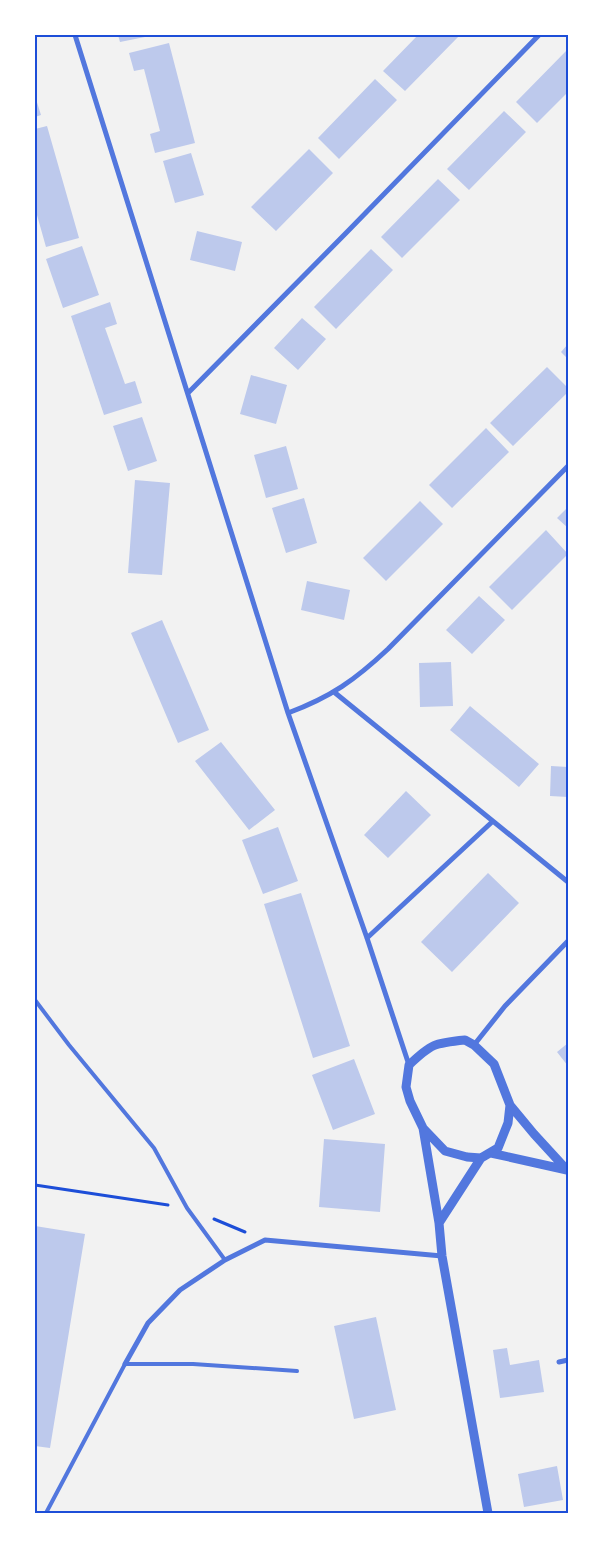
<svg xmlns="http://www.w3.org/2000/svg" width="603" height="1548" font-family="'Playfair Display',serif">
	<rect width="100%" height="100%" fill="#f2f2f2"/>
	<path fill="#bdc9ec" d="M118 35H150V36L120 42Z
		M418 35H460L405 91 383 71Z
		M169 43 195 143 155 153 150 134 160 131 144 69 134 71 129 53Z
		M568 49V92L537 123 516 102Z
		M375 79 397 100 339 159 318 138Z
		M35 96 41 115 35 117Z
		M504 111 526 132 469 190 447 169Z
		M47 126 79 238 46 247 35 208V129Z
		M309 149 333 173 276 231 251 207Z
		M191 153 204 195 175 203 163 161Z
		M438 179 460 200 402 258 381 237Z
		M197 231 242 242 235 271 190 260Z
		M82 246 99 295 63 308 46 259Z
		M371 249 393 270 336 329 314 307Z
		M110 302 117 324 105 328 125 384 135 381 142 403 104 415 71 316Z
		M302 318 326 339 298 370 274 348Z
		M568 344V359L561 352Z
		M547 367 568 388V392L513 446 490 423Z
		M251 375 287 385 276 424 240 414Z
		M142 417 157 461 128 471 113 426Z
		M486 428 509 452 452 508 429 485Z
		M286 446 298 489 266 498 254 455Z
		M135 480 170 483 162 575 128 573Z
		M304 498 317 543 286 553 272 508Z
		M420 501 443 524 386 581 363 558Z
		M568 507V528L557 518Z
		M546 530 568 554 512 610 489 587Z
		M307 581 350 590 344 620 301 610Z
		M479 596 505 620 472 654 446 630Z
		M162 620 209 730 178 743 131 633Z
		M451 662 453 706 420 707 419 663Z
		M470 706 539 764 519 787 450 730Z
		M221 742 275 810 249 830 195 761Z
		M551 766 568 767V797L550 796Z
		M406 791 431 815 388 858 364 835Z
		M278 827 298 881 263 894 242 840Z
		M488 873 519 903 452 972 421 942Z
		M301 893 350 1046 313 1058 264 904Z
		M568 1043V1066L557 1052Z
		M354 1059 375 1114 333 1130 312 1075Z
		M324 1139 385 1144 380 1212 319 1207Z
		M35 1226 85 1234 50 1448 35 1446Z
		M376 1317 396 1410 354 1419 334 1326Z
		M507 1348 510 1365 539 1360 544 1392 500 1398 493 1350Z
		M557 1466 563 1500 524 1507 518 1474Z"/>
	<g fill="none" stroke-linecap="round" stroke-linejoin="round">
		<path stroke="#1d4ed8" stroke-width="3" d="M35 1185 168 1205
			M214 1219 245 1232"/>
		<path stroke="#5277de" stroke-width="4" d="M35 1000 69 1045 154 1148 187 1208 225 1260
			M46 1513 125 1364H193L297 1371"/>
		<path stroke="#5277de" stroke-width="5" d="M75 35 288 713 367 938 409 1065
			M188 393 347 232 539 35
			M334 692 568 882
			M288 713C331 697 355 680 388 649L568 466
			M367 938 492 822
			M474 1045 505 1006 568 941
			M559 1362 568 1360
			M125 1364 148 1323 180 1290 225 1260 265 1240 442 1256"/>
		<path stroke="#5277de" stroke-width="9" d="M465 1040 474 1045 494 1064 510 1105 508 1123 498 1148 481 1158 467 1157 445 1151 423 1128 410 1101 406 1087 409 1065C431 1044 434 1043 465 1040Z
			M510 1105 534 1134 567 1170
			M423 1128 439 1223 442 1256 488 1513
			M491 1153 567 1170
			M439 1223 481 1158"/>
	</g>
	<rect width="603" height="1548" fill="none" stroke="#ffffff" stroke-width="72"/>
	<rect x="36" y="36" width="531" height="1476" fill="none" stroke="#1d4ed8" stroke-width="2"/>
</svg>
